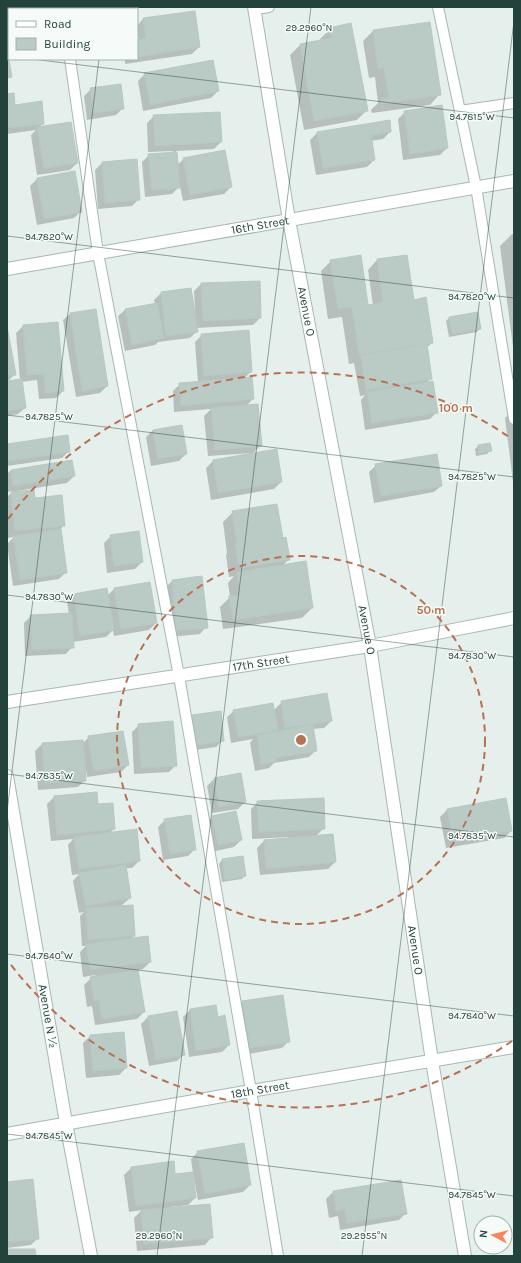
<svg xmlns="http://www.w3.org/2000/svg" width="521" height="1263" font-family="Karla,sans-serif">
	<rect width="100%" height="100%" fill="#e5efeb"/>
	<path fill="#0003" d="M16 7H52V9H17Z
		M143 19 199 47 192 54 125 64V59H137V41H139L137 26Z
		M330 29 367 110 357 120 304 130 290 55 300 45 320 41V39Z
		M373 31 439 95 430 105 372 113 371 110 378 103 375 77 369 78 363 41Z
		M145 74 218 91 211 98 143 111 138 81Z
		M91 89 123 108 116 115 87 120 84 96Z
		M7 95 14 106 43 123 39 128 77 163 70 170 37 175 31 135 36 130 7 134Z
		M405 112 447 148 440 155 403 160 398 119Z
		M154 116 221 142 214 149 176 151 177 165 184 159 231 187 224 194 183 201 180 186 172 194 145 197 142 162 149 155 173 153V151L148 152 147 123Z
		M390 132 383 139 371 141 374 160 367 167 316 175 310 140 317 133Z
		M102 163 139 199 132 206 98 209 95 170Z
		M37 179 81 211 74 218 37 225 30 186Z
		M512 234H514V355L500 246Z
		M377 260 413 301 432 343 426 348 431 378 426 383 437 412 430 419 365 430 361 400 365 395 360 396 354 363 349 364 342 317 328 319 321 271 331 261 367 306 373 305 368 270Z
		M259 282 260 318 253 325 196 328 197 331 190 338 158 342 155 345 125 351 118 316 125 310 155 304 154 300 161 293 195 311 194 291 201 284Z
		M95 310 107 386 100 393 76 397 63 320 70 314Z
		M449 318 480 328 477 332 449 337 446 321Z
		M23 326 63 391 56 398 39 399 37 380 21 382 25 408 18 414 7 416V331L15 374 7 382 20 380 16 333Z
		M202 335 251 372 244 378 253 399 246 406 261 445 253 453 208 456 204 416 211 409 174 412 173 391 180 384 198 383 195 342Z
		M514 409V482H513L505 418Z
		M153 430 186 454 179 461 151 466 146 437Z
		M67 436 69 451 62 458 7 466V445Z
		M478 446 490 451 487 454 476 456 475 449Z
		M276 450 281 482 274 489 211 500 206 468 213 461Z
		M72 461 74 476 67 483 17 491V493L34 499 64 525 60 530 66 572 59 579 13 586 7 544 14 537 8 538 7 527V497L13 491 7 492V474L11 470Z
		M376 465 441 486 434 492 374 503 369 472Z
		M233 512 282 539 289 559 282 566 312 608 302 618 223 629 220 607 230 597 228 583 234 576 229 577 226 555 227 553 223 522Z
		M111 536 142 562 135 569 107 573 104 543Z
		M201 578 206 627 200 634 170 637 165 588 172 581Z
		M115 588 156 623 149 630 114 636 113 630 106 637 72 642V647L66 654 25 656 24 623 31 616 69 614 67 602 74 595 106 590 107 596Z
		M282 702 331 721 324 728 312 729 316 750 309 757 274 763 269 768 255 771 250 743 253 739 231 743 227 717 234 711 274 710Z
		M193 716 223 740 216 747 189 751 186 723Z
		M139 725 176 765 169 772 134 774 132 732Z
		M89 737 128 765 121 772 87 777 86 770H84L85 780 78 787 38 790 35 751 42 744 83 743Z
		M214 779 245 802 238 809 212 813 207 786Z
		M54 797 97 805 114 829 110 833 139 861 132 868H125L130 898 121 906H132L134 936 131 939 150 962 143 969 138 970 144 1012 137 1019 95 1025 92 1006 87 1007 84 985 91 978 96 977 95 975 83 977 80 952 86 946H82L80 916 84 912 79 913 73 881 79 874 72 875 68 845 73 839 51 841 47 804Z
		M258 802 324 828 316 836 335 862 328 869 260 875 257 848 264 841 288 839V837L252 839 251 809Z
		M447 810 511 831 504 838 446 848 440 817Z
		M213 817 241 840 234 847 211 852 206 824Z
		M165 820 195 849 188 856 163 860 158 827Z
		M242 857 245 875 242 879 222 882 219 864 222 860Z
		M243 1002 289 1041 282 1048 243 1055 236 1009Z
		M190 1010 217 1018 229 1045 222 1052 189 1057 183 1017Z
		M148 1017 184 1054 177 1061 149 1066 141 1024Z
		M90 1036 126 1068 119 1075 86 1078 83 1043Z
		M198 1152 250 1185 243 1192 198 1200 194 1178H193L195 1198 188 1205 169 1207V1209L211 1238 205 1245 137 1251 134 1218 142 1210 129 1212 124 1175 131 1168 174 1175 193 1173 191 1159Z
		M32 1180 38 1238 31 1245 7 1248V1183Z
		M400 1182 406 1213 399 1220 340 1230 338 1216 329 1218 326 1199 333 1192Z"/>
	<path fill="#bacac4" stroke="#b7c9c2" d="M24 7H53V9H25Z
		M83 7H113L114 9H84Z
		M195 11 200 47 137 57V40L146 38 143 18Z
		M430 22 441 95 381 104V99L389 98 384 68 378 69 373 30Z
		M351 23 368 111 314 121 300 44 331 38 329 28Z
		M7 49 12 77 7 78Z
		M213 60 219 91 150 105 144 73Z
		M121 84 124 109 94 113 90 88Z
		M14 93 15 105 42 101 44 124 7 128V94Z
		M442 105 448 148 410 154 404 111Z
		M220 112 222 142 155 146 153 115Z
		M390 120 391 132 371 135 375 160 323 168 317 132Z
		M71 122 78 163 44 168 37 127Z
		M225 150 232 187 190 195 183 158Z
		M177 152 180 188 152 190 148 154Z
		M137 159 140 200 105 203 102 162Z
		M75 171 82 212 44 219 37 178Z
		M361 255 368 305 383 302 377 259 407 255 414 300 426 297 433 343 359 355 352 307 338 309 330 260Z
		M260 281 261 318 203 321 201 283Z
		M191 288 198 332 166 336 161 292Z
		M157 303 164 338 132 345 125 309Z
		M96 309 108 386 82 391 70 313Z
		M478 312 481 329 452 334 449 317Z
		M58 322 64 391 45 393 44 374 27 375 23 325Z
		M7 326 16 375 7 376Z
		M249 330 252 372 204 376 201 334Z
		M427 344 432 379 366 390 361 355Z
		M252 377 254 399 181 406 179 383Z
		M22 379 26 408 7 411V381Z
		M433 381 438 413 372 423 367 392Z
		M258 404 262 446 215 450 211 408Z
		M182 425 187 454 158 459 153 430Z
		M68 435 70 452 8 461 7 444Z
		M490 443 492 451 479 453 478 445Z
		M277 449 282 482 218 493 213 460Z
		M437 454 442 486 381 496 375 464Z
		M72 460 75 476 13 486 11 470Z
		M34 490 35 498 62 495 65 526 15 531 11 492Z
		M277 504 283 538 286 537 290 560 239 568 235 544H237L232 511Z
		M61 529 67 573 20 580 13 536Z
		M139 531 143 562 114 566 110 535Z
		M306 561 313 608 233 620 229 596 241 595 237 572Z
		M202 576 208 628 176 631 172 580Z
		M150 582 157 623 121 629 114 588Z
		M107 588 114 630 80 636 74 594Z
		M72 613 74 648 32 650 30 615Z
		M327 693 332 721 285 728 281 701Z
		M273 703 278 730 238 737 233 710Z
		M221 711 224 741 196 745 192 715Z
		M173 721 177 766 141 768 138 724Z
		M313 725 317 751 276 758 277 762 261 764 257 735Z
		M123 731 129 765 94 771 88 736Z
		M83 740 86 781 45 783 42 743Z
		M241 773 246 802 219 807 214 778Z
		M97 792 98 804 113 803 115 829 57 835 54 796Z
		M324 798 325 829 259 832 257 801Z
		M506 798 512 831 453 842 447 809Z
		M236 811 242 840 218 845 212 816Z
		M191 815 196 850 170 854 164 819Z
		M137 829 140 861 79 869 74 837Z
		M333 834 336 862 266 869 264 840Z
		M243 856 246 876 225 880 222 859Z
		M126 865 131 898 86 906 79 873Z
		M133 905 135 936 88 940 86 908Z
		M148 936 151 962 90 970 86 944Z
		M138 970 145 1012 102 1019 99 1000 94 1001 90 977Z
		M283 995 290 1042 250 1048 242 1001Z
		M216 1005 218 1017 225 1015 230 1045 196 1051 190 1009Z
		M177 1011 185 1055 156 1060 148 1016Z
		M124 1032 127 1068 93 1071 90 1035Z
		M244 1143 251 1185 205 1194 197 1151Z
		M174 1161 175 1174 193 1172 196 1198 136 1206 131 1167Z
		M33 1179 39 1239 8 1242 7 1182Z
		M401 1180 407 1214 347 1223 345 1209 336 1211 333 1191Z
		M210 1204 213 1238 144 1244 141 1210Z
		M7 1249H35L36 1256H7Z"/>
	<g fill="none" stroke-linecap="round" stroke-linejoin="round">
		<defs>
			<path id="service" d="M63 7V9
				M438 7 476 187 514 419
				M255 9 269 7
				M70 59 98 253 179 676 251 1091 278 1256
				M460 111 514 103"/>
			<g id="minor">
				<path id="s1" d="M7 269 514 181"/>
				<path id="s2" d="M7 702 370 646 514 618"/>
				<path d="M7 776 66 1123 91 1256"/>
				<path id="s3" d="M7 1134 251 1091 514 1047"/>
			</g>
			<g id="tertiary">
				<path id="s4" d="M254 7 289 220 370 646 432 1061 465 1256"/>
			</g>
		</defs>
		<use href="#service" stroke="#a7b8b3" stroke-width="12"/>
		<use href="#minor" stroke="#a7b8b3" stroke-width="14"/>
		<use href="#tertiary" stroke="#a7b8b3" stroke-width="14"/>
		<use href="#service" stroke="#fff" stroke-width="10"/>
		<use href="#minor" stroke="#fff" stroke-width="12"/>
		<use href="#tertiary" stroke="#fff" stroke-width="12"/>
	</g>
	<path fill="none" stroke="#23423b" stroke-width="1" stroke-opacity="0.45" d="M106 9V7M7 56H9M32 59 514 118M7 236 514 298M7 415 514 477M7 595 514 657M7 774 514 837M7 812 99 59M7 954 514 1016M7 1134 514 1196M157 1256 311 7M362 1256 514 21"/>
	<g fill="none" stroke="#b77252" stroke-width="2" stroke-dasharray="7 5">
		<circle cx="301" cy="740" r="184"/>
		<path d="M512 1041A367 367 0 0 1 8 961M8 519A367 367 0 0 1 512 439"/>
	</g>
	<g text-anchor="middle" stroke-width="3" stroke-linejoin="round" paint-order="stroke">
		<g font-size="12" fill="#23423b" stroke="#f6fbf9">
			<text dy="4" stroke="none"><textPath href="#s1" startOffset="257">16th Street</textPath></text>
			<text dy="4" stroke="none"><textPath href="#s4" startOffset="309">Avenue O</textPath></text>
			<text dy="4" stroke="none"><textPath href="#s4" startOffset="633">Avenue O</textPath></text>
			<text dy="4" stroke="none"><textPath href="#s2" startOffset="257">17th Street</textPath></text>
			<text dy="4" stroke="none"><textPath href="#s4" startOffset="957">Avenue O</textPath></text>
			<text transform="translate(48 1016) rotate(80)" y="4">Avenue N ½</text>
			<text dy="4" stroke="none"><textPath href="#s3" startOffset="257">18th Street</textPath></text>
		</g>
	</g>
	<g font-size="10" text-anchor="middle" fill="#23423b" stroke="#f6fbf9" stroke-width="3" stroke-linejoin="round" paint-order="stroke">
		<text x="309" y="31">29.2960°N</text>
		<text x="472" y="120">94.7815°W</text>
		<text x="49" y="240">94.7820°W</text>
		<text x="472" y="300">94.7820°W</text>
		<text x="49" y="420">94.7825°W</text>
		<text x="472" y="480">94.7825°W</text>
		<text x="49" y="600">94.7830°W</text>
		<text x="472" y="659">94.7830°W</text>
		<text x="49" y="779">94.7835°W</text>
		<text x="472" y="839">94.7835°W</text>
		<text x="49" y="959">94.7840°W</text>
		<text x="472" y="1019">94.7840°W</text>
		<text x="49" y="1139">94.7845°W</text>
		<text x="472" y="1198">94.7845°W</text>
		<text x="159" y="1239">29.2960°N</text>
		<text x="364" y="1239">29.2955°N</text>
	</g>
	<circle cx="301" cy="740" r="6" fill="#b77252" stroke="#f6fbf9" stroke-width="2"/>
	<g font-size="12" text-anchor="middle" font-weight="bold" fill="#b77252" stroke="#f6fbf9" stroke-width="3" stroke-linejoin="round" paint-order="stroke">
		<text x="456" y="412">100 m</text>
		<text x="431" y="614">50 m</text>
	</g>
	<rect width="521" height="1263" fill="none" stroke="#23423b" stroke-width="16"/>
	<rect x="8" y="8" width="130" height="52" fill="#f6fbf9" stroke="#a2b1ad"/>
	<rect x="16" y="21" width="20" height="6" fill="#ffffff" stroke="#a2b1ad"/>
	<text x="44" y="28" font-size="12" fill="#23423b">Road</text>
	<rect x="16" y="38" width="20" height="12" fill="#bacac4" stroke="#a2b1ad"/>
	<text x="44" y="48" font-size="12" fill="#23423b">Building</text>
	<g transform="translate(493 1235) rotate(277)"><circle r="19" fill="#f6fbf9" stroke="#a2b1ad"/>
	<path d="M0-3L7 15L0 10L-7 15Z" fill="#f6875c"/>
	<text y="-6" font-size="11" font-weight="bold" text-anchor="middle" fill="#23423b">N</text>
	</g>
</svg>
